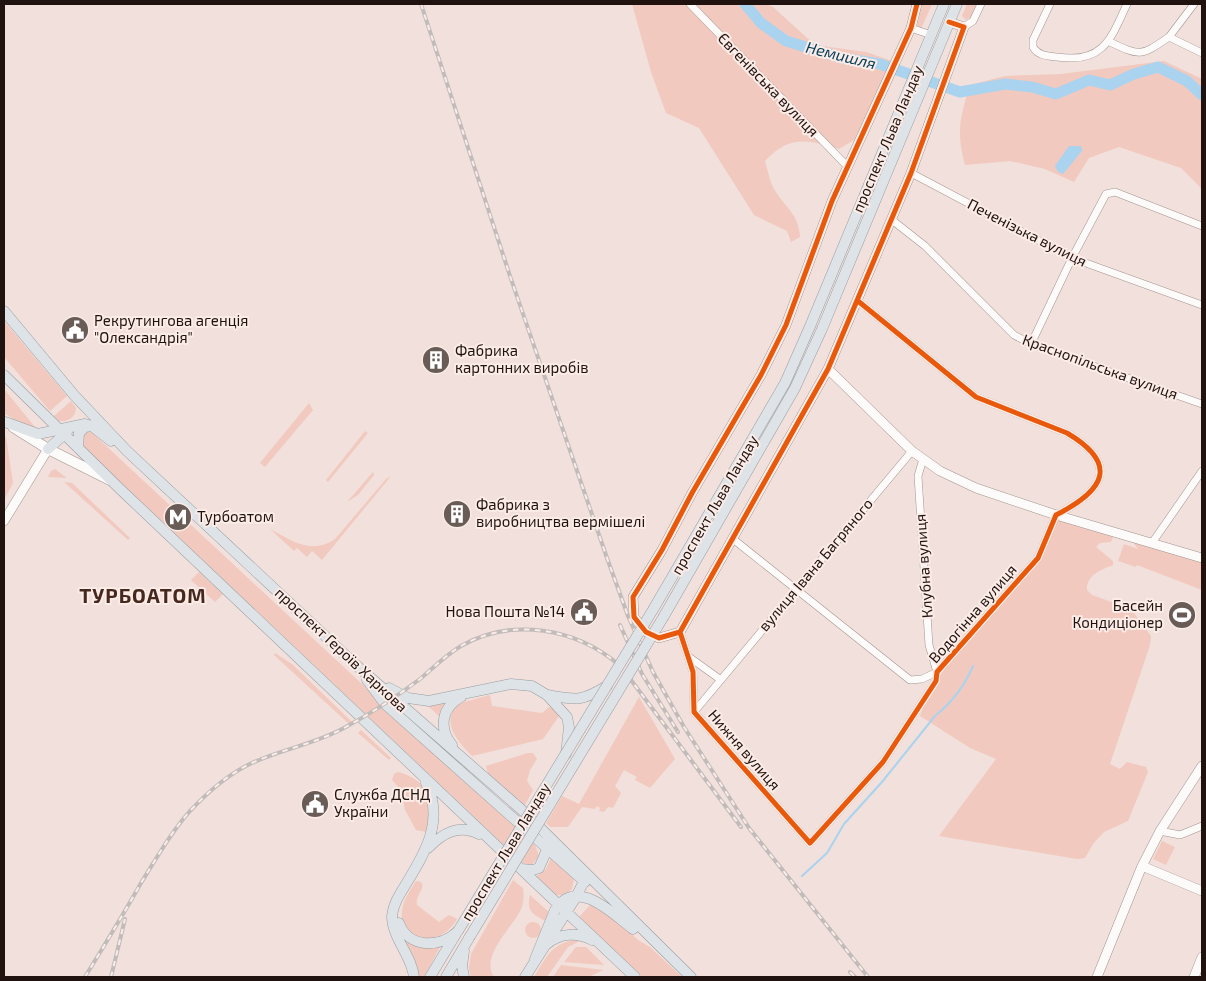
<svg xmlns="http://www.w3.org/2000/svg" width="1206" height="981" font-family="'Exo 2',sans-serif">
	<rect width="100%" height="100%" fill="#f1e0db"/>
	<path fill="#f2c9be" d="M632 4H766L773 7 815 45 866 52 892 61 854 140 839 149C808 140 790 134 765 161 768 171 770 184 776 192 786 208 799 215 800 237L791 242 787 231 754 215 699 128 666 113 651 72Z
		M922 4H932L921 29 917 27Z
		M967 4H977L973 15 966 20 962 16Z
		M1164 61 1202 79V189L1181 168 1119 147 1089 158 1074 182 1045 169 1010 161 965 165C956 131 960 118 970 85L1005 76 1061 74Z
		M4 321 67 396 50 411 4 357Z
		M4 389 35 427H26L4 413Z
		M71 401 76 408C76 417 68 422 59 421L54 416Z
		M309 403 313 410 265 467 260 463Z
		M89 430 535 845 539 856 531 866 522 862 83 447 80 434Z
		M365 431 368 433 328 482 326 480Z
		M4 435 6 437 13 483 4 500Z
		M55 469 67 478 48 477 51 471Z
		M373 472 374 475 358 495 347 502Z
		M391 476 322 560 312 551 307 557 297 548 294 551 270 529C292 541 312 555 335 539L386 479Z
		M64 482 72 483 130 538 128 540Z
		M1056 515 1111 531 1113 537 1111 542 1100 543 1096 547 1113 561V565C1101 570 1086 575 1087 590L1092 595 1131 609 1151 636 1150 645 1110 764 1120 769 1127 762 1146 767 1148 772 1128 821 1104 832 1093 844 1085 858 1077 859 939 836 996 759 970 748 920 716 937 672 1038 558Z
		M1132 541 1202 558V590L1137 565 1136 567 1118 561 1124 544 1138 549Z
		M199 572 223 594 215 602 191 580Z
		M275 653 292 664 352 722 349 724 274 655Z
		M490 695 492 706 542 713 549 707 553 708 559 716 543 739 472 756C458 741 441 725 457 704Z
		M639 697 675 759 650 788 635 780 637 777 624 770 615 786 621 793 613 808 608 807 604 812 599 811 600 808 597 806 595 809 582 807 568 827H550L546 823 562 796 579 804Z
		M447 702 442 719 427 705Z
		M361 730 391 758 389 760 358 733Z
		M528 753H533L537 759 530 770 527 781 533 790 525 805 488 774 486 766Z
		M398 772C432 781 432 803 426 832L416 830 405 810 401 790 392 780 394 774Z
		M1162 841 1175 847 1166 865 1153 859Z
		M551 858 574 878 572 889 564 895H556L536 877 546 869Z
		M513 880 523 888C524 896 524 904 520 911 511 929 480 956 494 977H471L469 968 471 954Z
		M418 881 422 883C424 891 415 896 417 905L439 922 449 915 457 919C443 947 398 946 402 911 403 900 410 891 415 882Z
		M530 895 551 914 547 922C533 914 526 912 530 895Z
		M592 903 616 919 638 940 650 947 682 977H642L579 917Z
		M525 930a8 8 0 1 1 16 0a8 8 0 1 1-16 0Z
		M577 939 580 941 568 947 547 977H534C547 956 551 944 577 939Z
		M408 942 418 946 440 947 424 977H418L406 944Z
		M576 947H586L604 965 564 962Z
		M561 965 603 970 589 977H553Z"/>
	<path fill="#aad3ef" d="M1069 146H1081L1082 151 1063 174 1058 172 1055 166Z"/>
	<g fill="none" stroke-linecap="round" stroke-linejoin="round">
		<path stroke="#aad3ef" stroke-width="2" d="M802 876 827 853 844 824 882 782 935 716C951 703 965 685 973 666"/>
		<path stroke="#aad3ef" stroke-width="11" d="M745 4 761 23 786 41 842 58 880 64 960 92 1005 84 1032 87 1056 94 1089 80 1110 85 1134 74 1158 67 1187 81 1202 95"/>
		<defs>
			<path id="minor" d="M690 4 847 166
				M1050 4 1033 40V47C1038 56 1048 56 1057 57 1103 64 1111 39 1127 4
				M964 27 973 21 981 4
				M911 28 931 35
				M1169 37 1194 4
				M1110 42C1141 57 1141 56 1169 37L1202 53
				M911 173 1072 258 1202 305
				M892 220 925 246 1014 335 1031 344 1202 404
				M1031 344 1072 258 1106 194 1115 192 1202 226
				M733 539 910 680 922 679 937 672 929 645 918 476 923 459
				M1152 543 1202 471
				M680 632 693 672 694 712 810 843 883 762 936 681 937 672 1038 558 1056 515C1103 491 1121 465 1067 433L976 397 858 301
				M689 657 721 680
				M694 712 912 451
				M1160 831 1180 835 1202 826"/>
			<path id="tertiary" d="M917 4 911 28 832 201 786 325 761 375 692 493 662 550 633 597 634 617 646 632 659 638 680 632 828 369 911 173 964 27 949 22
				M828 369 912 451 940 471 976 488 1056 515 1202 558
				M4 521 48 449
				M1142 866 1202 891
				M1097 977 1142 866 1160 831 1202 766
				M1194 977 1202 957"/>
			<path id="secondary" d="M13 427 48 449 110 480"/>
			<path id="primary" d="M4 311 74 395 127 451 356 665 522 810 691 977
				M4 375 120 489 635 977
				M5 422 38 434 85 424 92 426 111 441
				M78 448 79 433 85 427 91 426
				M48 449 67 432
				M654 608 785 383 811 324 944 4
				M664 616 795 388 822 329 957 4
				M367 680 385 704 585 882
				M389 688 408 698 429 701 511 684 532 686 547 695 567 717 569 727 566 754
				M547 695C576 700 581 702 607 686
				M452 745C438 728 442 707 461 697
				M428 848C443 833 458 824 479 834
				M521 869 533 870 539 868 549 845
				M399 923C408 948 440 949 458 931
				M547 944C560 933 577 932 592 940
				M464 951 462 966 464 977
				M535 959 555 910C577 876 613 914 633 929
				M414 977C412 956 392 938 392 916 393 904 400 894 406 884 425 853 445 820 426 783
				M430 977 456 934
				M446 977 469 938
				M525 977 576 897 583 883V875"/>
		</defs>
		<use href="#minor" stroke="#a39591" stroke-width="8"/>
		<use href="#tertiary" stroke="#a39591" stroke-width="10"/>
		<use href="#secondary" stroke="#a39591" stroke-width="11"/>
		<use href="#primary" stroke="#979da1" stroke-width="11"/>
		<use href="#minor" stroke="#fdfafa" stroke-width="7"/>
		<use href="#tertiary" stroke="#fdfafa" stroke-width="9"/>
		<use href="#secondary" stroke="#fdfafa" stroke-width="10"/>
		<use href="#primary" stroke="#dee3e7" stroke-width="10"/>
		<defs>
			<path id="rail" d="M421 4 510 276 607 558 628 616 653 672 684 727 749 828 868 977
				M620 625 642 674 678 732
				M628 676 741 827
				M850 972 855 977
				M85 977C104 946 123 915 141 883 156 859 171 832 190 811 208 792 228 774 252 763 282 749 315 744 344 728 370 714 396 697 420 679 433 668 446 655 461 646 512 617 576 628 619 665
				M111 977 125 919"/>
		</defs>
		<use href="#rail" stroke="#c1bbba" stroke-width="4"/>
		<use href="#rail" stroke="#fcece7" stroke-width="2" stroke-dasharray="5.5" stroke-linecap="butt"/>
		<defs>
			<path id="primary-bridge" d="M458 931 654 608
				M469 938 664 616"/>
		</defs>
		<use href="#primary-bridge" stroke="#979da1" stroke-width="11" stroke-linecap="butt"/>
		<use href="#primary-bridge" stroke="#dee3e7" stroke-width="10"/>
		<defs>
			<path id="cycleway" d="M917 4 911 28 832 201 786 325 761 375 692 493 662 550 633 597 634 617 646 632 659 638 680 632 828 369 911 173 964 27 949 22
				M680 632 693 672 694 712 810 843 883 762 936 681 937 672 1038 558 1056 515C1103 491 1121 465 1067 433L976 397 858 301"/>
		</defs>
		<use href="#cycleway" stroke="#fcece7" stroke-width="8"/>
		<use href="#cycleway" stroke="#e8590c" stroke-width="5"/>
	</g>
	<defs>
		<symbol id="civic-disc" viewBox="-11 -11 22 22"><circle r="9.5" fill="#695b56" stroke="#fcece7"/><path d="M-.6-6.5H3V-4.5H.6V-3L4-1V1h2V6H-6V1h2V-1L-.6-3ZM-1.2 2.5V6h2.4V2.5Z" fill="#fff"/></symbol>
		<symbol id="building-disc" viewBox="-11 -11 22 22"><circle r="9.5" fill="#695b56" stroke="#fcece7"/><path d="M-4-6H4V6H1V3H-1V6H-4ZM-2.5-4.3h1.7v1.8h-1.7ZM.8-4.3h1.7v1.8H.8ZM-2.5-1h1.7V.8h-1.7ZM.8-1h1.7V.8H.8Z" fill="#fff"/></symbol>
		<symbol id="metro-disc" viewBox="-11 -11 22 22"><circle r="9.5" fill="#695b56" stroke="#fcece7"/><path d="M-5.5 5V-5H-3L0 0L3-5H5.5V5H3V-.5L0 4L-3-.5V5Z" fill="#fff"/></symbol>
		<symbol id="stadium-disc" viewBox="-11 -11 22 22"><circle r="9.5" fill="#695b56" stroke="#fcece7"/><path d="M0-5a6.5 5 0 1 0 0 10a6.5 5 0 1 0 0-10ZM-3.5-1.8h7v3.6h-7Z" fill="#fff"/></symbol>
	</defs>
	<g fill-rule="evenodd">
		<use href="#civic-disc" x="59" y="314" width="32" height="32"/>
		<use href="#building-disc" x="420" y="344" width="32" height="32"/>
		<use href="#building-disc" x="441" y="498" width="32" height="32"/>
		<use href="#metro-disc" x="162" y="501" width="32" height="32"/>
		<use href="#civic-disc" x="568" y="596" width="32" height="32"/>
		<use href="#stadium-disc" x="1166" y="599" width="32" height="32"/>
		<use href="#civic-disc" x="299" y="788" width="32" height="32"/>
	</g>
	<g text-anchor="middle" stroke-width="4" stroke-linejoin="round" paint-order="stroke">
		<g font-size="15" fill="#20130f" stroke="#fcece7">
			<text transform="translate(768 85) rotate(46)" y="5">Євгенівська вулиця</text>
			<text transform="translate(888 139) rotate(-67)" y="5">проспект Льва Ландау</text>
			<text transform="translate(1027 233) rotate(27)" y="5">Печенізька вулиця</text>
			<text transform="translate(1100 367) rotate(20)" y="5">Краснопільська вулиця</text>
			<text transform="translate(715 505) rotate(-60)" y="5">проспект Льва Ландау</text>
			<text transform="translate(816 565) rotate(-50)" y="5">вулиця Івана Багряного</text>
			<text transform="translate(924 566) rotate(-94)" y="5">Клубна вулиця</text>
			<text transform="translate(973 614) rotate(-49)" y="5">Водогінна вулиця</text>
			<text transform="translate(341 650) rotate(43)" y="5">проспект Героїв Харкова</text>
			<text transform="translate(744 750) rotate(49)" y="5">Нижня вулиця</text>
			<text transform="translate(506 852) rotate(-59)" y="5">проспект Льва Ландау</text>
		</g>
		<g font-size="15" fill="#20130f" stroke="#fcece7" text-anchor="start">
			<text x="94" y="326">Рекрутингова агенція<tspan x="94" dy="17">"Олександрія"</tspan></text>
			<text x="455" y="356">Фабрика<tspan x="455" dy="17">картонних виробів</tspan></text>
			<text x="476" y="510">Фабрика з<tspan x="476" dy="17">виробництва вермішелі</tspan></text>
			<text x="197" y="522">Турбоатом</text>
			<text x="1163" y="611" text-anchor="end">Басейн<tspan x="1163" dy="17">Кондиціонер</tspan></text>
			<text x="565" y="617" text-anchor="end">Нова Пошта №14</text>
			<text x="334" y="800">Служба ДСНД<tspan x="334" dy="17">України</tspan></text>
		</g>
		<g font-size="16" font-style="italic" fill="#063f59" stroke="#fcece7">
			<text transform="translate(841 55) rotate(14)" y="6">Немишля</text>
		</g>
		<g font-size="20" font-weight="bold" letter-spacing="1" fill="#46281f" stroke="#fcece7">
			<text x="143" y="603">ТУРБОАТОМ</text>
		</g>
	</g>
	<rect width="1206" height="981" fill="none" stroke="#20130f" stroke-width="10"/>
</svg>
